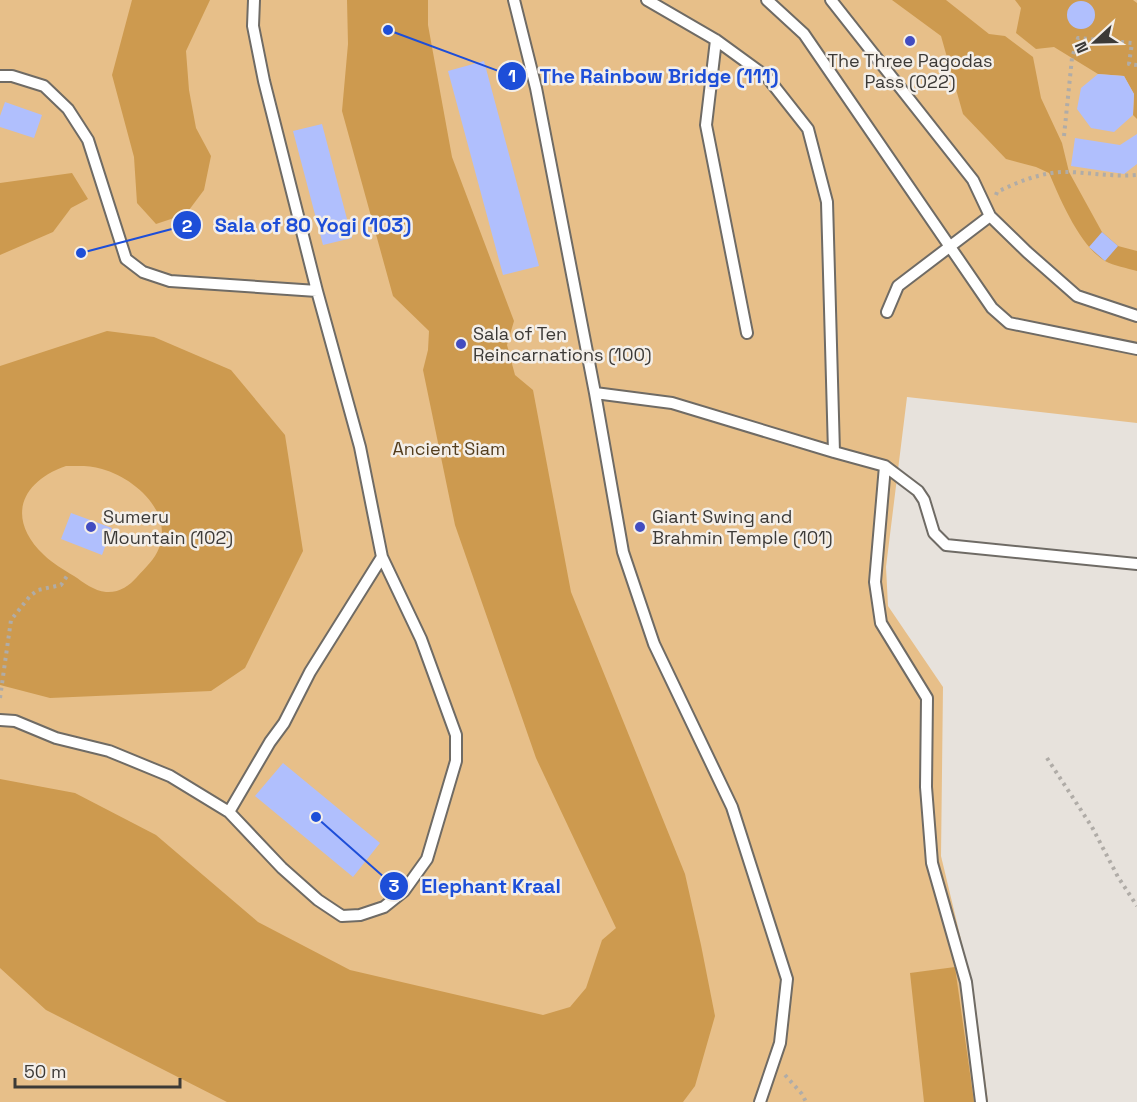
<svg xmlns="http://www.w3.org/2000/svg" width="1137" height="1102" font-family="'Space Grotesk',sans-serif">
	<rect width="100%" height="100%" fill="#e7e2dc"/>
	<path fill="#e7bf89" d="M0 0H1137V423L907 397 886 567 888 606 943 687 941 856 974 994 988 1102H0Z"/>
	<path fill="#cd9a4f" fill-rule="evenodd" d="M132 0H210L186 51 189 90 196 128 211 156 204 190 186 214 156 224 137 203 134 157 112 75Z
		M347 0H428V25L452 157 514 321 507 345 515 375 533 390 571 592 685 874 701 945 715 1016 695 1086 683 1102H227L46 1010 0 968V779L75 793 156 835 258 922 350 970 543 1015 570 1007 586 988 602 940 616 928 536 758 455 525 423 370 428 350 429 331 393 296 342 111 348 44Z
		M892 0H946L989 34 1005 36 1033 57 1041 98 1062 143 1069 172 1102 232 1118 246 1137 251V271C1127 268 1114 266 1105 261 1080 246 1060 199 1049 173L1036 167 1006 159 963 114 941 36Z
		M1015 0H1133L1137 3V119L1133 115 1134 94 1124 76 1098 74 1054 47 1036 49 1016 33 1021 8Z
		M72 173 88 199 71 208 53 232 0 255V183Z
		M107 331 154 337 231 370 285 435 303 551 245 668 211 691 50 698 0 685V366ZM66 466C78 466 90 465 102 469 134 478 173 511 159 548 155 559 145 568 137 577 129 586 119 593 106 592 94 591 83 582 74 576 64 570 52 563 44 555 6 519 20 482 66 466Z
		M955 967 974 1102H924L910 973Z"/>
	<path fill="#b0bffd" d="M1067 15a14 14 0 1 1 28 0a14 14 0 1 1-28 0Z
		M484 61 539 266 503 275 448 71Z
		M1098 74 1124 76 1134 94 1133 115 1114 132 1091 128 1077 109 1081 88Z
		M5 102 42 115 34 138 0 127V116Z
		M322 124 352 238 323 245 293 131Z
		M1137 134V164L1124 174 1071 166 1075 138 1120 145Z
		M1102 232 1118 246 1105 261 1089 247Z
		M71 513 112 528 102 555 61 539Z
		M283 763 380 843 353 877 255 796Z"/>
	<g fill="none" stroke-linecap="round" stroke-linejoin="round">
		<defs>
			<path id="lane" d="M514 0 536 88 595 393 623 552 654 644 732 807 787 979 780 1043 760 1102
				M647 0 716 40 767 77 808 129 827 202 834 452
				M767 0 804 34 992 308 1009 323 1137 349
				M831 0 973 180 990 216 1027 252 1077 296 1137 316
				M716 40 706 125 747 333
				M0 76H12L44 86 68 109 88 140 126 259 143 272 170 281 317 291
				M887 312 898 286 990 216
				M595 393 672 403 834 452 885 466 918 491 924 500 934 533 946 545 1137 564
				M885 466 875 582 881 623 927 698 926 787 932 863 966 982 981 1102
				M0 720 15 721 56 738 109 751 170 776 229 812 282 868 318 900 342 916 360 915 384 907 404 891 427 859 456 761V735L421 639 382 557 360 447 317 291 264 81 253 26 254 0
				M229 812 270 742 284 723 310 672 382 557"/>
		</defs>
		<use href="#lane" stroke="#6f6b65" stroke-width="14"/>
		<path stroke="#b0aca7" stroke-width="4" stroke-dasharray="3 4.5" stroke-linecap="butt" d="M1064 136 1072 58 1078 38 1132 43 1129 64 1137 65
			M996 195 997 192C1020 181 1044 171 1070 172 1093 173 1114 177 1137 175
			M0 698 11 620 30 596 38 590 61 585 69 573
			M1047 758 1092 827 1118 877 1137 906
			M785 1075 802 1094 806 1102"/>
		<use href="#lane" stroke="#fff" stroke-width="10"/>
	</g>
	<g fill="#424cc1" stroke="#f4efe9" stroke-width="2">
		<circle cx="910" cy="41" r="6"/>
		<circle cx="461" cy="344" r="6"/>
		<circle cx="91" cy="527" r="6"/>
		<circle cx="640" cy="527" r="6"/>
	</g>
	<g text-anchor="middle" stroke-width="5" stroke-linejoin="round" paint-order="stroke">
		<g font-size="18" fill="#3c3a37" stroke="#f4efe9" text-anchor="start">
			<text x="910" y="67" text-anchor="middle">The Three Pagodas<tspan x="910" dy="21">Pass (022)</tspan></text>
			<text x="473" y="340">Sala of Ten<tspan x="473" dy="21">Reincarnations (100)</tspan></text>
			<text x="103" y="523">Sumeru<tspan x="103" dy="21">Mountain (102)</tspan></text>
			<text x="652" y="523">Giant Swing and<tspan x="652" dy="21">Brahmin Temple (101)</tspan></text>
		</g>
		<g font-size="18" fill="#543e1e" stroke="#f4efe9">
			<text x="449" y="455">Ancient Siam</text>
		</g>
	</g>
	<path fill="none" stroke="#1d4ed8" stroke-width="2" d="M388 30L512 76M81 253L187 225M316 817L394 886"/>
	<g fill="#1d4ed8" stroke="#f4efe9" stroke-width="2">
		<circle cx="388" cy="30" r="6"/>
		<circle cx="81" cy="253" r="6"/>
		<circle cx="316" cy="817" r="6"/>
		<circle cx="512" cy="76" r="15"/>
		<circle cx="187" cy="225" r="15"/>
		<circle cx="394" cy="886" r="15"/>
	</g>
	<g font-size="18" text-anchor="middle" font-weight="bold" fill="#fff">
		<text x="512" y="82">1</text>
		<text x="187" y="232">2</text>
		<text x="394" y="892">3</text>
	</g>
	<g font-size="20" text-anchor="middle" font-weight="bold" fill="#1d4ed8" stroke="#f4efe9" stroke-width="5" stroke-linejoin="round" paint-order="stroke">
		<text x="659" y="83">The Rainbow Bridge (111)</text>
		<text x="313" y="232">Sala of 80 Yogi (103)</text>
		<text x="491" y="893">Elephant Kraal</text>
	</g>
	<g transform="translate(1095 42) rotate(248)" stroke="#f4efe9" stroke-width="4.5" paint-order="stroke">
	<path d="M0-4.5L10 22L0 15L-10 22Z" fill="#3c3a37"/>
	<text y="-9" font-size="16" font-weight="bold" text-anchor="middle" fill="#3c3a37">N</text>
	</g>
	<path d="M15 1078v9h165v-9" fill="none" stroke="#3c3a37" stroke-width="3"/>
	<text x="24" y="1078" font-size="18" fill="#3c3a37" stroke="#f4efe9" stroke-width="4.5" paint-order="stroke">50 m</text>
</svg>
